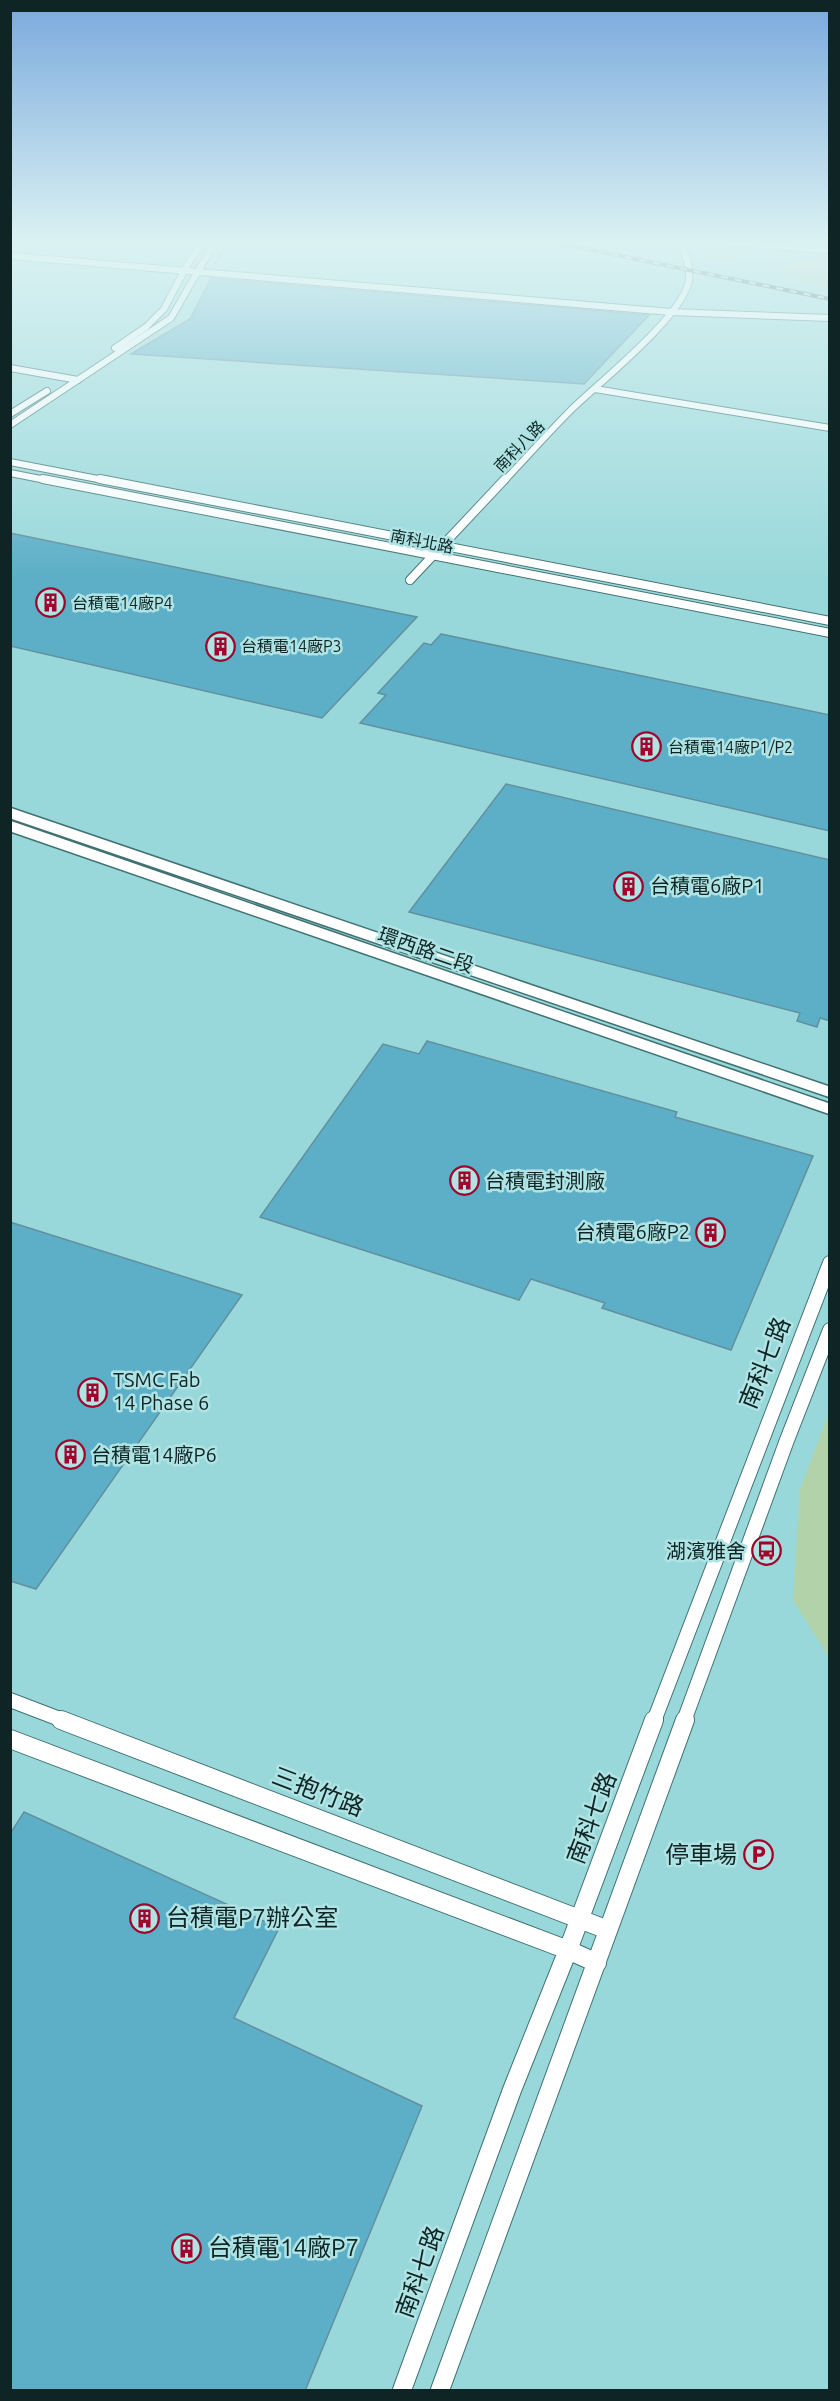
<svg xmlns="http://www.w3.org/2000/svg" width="840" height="2401" font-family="Ubuntu,'Noto Sans TC',sans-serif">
	<rect width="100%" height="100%" fill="#afe3e4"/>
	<path fill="#99d8da" d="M11 240H746L829 246V2390H11Z"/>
	<path fill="#b2d2a9" d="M709 247 742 254 735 258 738 259 733 264 703 258 709 254 729 257 702 251Z
		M829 257V291L776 271 796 262Z
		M829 1412V1657L793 1600 800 1490Z"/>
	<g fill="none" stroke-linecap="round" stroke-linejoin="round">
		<path stroke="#7698cd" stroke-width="2" d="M787 240 830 243
			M215 264 229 240"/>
	</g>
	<path fill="#5cafc7" stroke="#63909e" stroke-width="1.5" d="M211 278 649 315 584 384 131 354 190 319Z
		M10 533 310 595 417 617 322 718 10 646Z
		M441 634 830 715V831L360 723 386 695 378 693 424 643 431 645Z
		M506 784 830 860V1021L820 1018 817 1027 797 1021 800 1013 409 912Z
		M427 1041 677 1112 675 1117 813 1156 731 1350 602 1308 605 1303 531 1279 519 1300 260 1217 383 1044 419 1054Z
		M10 1222 242 1295 36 1589 10 1581Z
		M24 1812 279 1928 234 2018 422 2106 305 2391H10V1834Z"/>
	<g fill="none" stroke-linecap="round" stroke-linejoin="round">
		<defs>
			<path id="street-far4" d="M690 240 830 250
				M10 256 671 312 830 318
				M115 348 146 327 164 309 186 267 204 240
				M10 368 78 380
				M595 389 830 428
				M10 414 47 391
				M10 425 171 318 216 240
				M10 462 108 481
				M10 473 51 481
				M504 481C526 458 547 434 570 411 597 384 684 316 689 280 691 267 684 252 680 240"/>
			<path id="street-far3" d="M43 479 830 633
				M100 479 830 621
				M410 580 505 479"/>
			<path id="street-far2" d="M10 813 830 1092
				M10 826 830 1109"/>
			<path id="street-far1" d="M10 1700 65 1721
				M654 1721 830 1263
				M684 1721 787 1440 830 1330"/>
			<path id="street" d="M61 1720 608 1930
				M10 1739 568 1950 597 1963
				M402 2390 512 2090 568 1950 654 1720
				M440 2390 685 1720"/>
		</defs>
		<use href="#street-far4" stroke="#407273" stroke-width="8"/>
		<use href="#street-far3" stroke="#407273" stroke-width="10"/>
		<use href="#street-far2" stroke="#407273" stroke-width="13"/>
		<use href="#street-far1" stroke="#407273" stroke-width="16"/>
		<use href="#street" stroke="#407273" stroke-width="20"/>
		<use href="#street-far4" stroke="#fff" stroke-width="6"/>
		<use href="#street-far3" stroke="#fff" stroke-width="8"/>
		<use href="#street-far2" stroke="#fff" stroke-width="10"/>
		<use href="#street-far1" stroke="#fff" stroke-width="14"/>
		<use href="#street" stroke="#fff" stroke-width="18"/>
		<defs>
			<path id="rail" d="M543 240 830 299"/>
		</defs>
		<use href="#rail" stroke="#294444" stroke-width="4"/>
		<use href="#rail" stroke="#afe3e4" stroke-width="2" stroke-dasharray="7" stroke-linecap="butt"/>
	</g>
	<linearGradient id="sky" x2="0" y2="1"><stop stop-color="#7aa9dd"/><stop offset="0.42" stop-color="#dbf2f3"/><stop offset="1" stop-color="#dbf2f3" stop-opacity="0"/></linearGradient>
	<rect width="840" height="576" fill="url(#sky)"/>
	<defs>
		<symbol id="building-ring" viewBox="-11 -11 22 22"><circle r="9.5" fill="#afe3e4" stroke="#a2032b" stroke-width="1.5"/><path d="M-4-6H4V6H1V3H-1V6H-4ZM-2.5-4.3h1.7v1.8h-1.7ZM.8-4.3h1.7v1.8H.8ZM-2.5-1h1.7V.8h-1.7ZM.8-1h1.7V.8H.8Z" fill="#a2032b"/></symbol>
		<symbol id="bus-ring" viewBox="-11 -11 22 22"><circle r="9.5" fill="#afe3e4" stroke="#a2032b" stroke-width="1.5"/><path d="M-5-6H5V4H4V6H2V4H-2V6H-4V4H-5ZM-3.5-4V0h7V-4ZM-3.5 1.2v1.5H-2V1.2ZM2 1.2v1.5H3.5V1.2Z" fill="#a2032b"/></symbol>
		<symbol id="parking-ring" viewBox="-11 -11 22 22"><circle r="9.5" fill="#afe3e4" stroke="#a2032b" stroke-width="1.5"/><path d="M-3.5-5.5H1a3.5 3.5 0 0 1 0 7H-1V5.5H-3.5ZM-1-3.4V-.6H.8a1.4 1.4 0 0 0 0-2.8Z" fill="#a2032b"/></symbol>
	</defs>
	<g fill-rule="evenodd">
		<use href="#building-ring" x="34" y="586" width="33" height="33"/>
		<use href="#building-ring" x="204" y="630" width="33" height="33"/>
		<use href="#building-ring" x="630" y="730" width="33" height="33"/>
		<use href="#building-ring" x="612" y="870" width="33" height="33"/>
		<use href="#building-ring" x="448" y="1164" width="33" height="33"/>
		<use href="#building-ring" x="694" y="1216" width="33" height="33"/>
		<use href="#building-ring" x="76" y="1376" width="33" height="33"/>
		<use href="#building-ring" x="54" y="1438" width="33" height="33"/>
		<use href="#bus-ring" x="750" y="1534" width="33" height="33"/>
		<use href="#parking-ring" x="742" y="1838" width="33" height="33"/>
		<use href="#building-ring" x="128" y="1902" width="33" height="33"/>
		<use href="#building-ring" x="170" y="2232" width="33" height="33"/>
	</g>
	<g text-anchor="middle" stroke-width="5" stroke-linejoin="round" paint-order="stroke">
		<g font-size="16" fill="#0f2424" stroke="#afe3e4">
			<text transform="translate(519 446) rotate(-46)" y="6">南科八路</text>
			<text transform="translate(422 541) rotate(11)" y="6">南科北路</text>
		</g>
		<g font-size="16" fill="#0f2424" stroke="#afe3e4" text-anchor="start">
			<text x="72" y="609">台積電14廠P4</text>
			<text x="241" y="652">台積電14廠P3</text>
			<text x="668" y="753">台積電14廠P1/P2</text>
		</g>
		<g font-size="20" fill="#0f2424" stroke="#afe3e4" text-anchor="start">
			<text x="650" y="893">台積電6廠P1</text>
			<text x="485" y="1188">台積電封測廠</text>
			<text x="690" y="1239" text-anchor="end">台積電6廠P2</text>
			<text x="113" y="1387">TSMC Fab<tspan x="113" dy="23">14 Phase 6</tspan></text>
			<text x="91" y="1462">台積電14廠P6</text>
			<text x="746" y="1558" text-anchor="end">湖濱雅舍</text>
		</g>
		<g font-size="20" fill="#0f2424" stroke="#afe3e4">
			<text transform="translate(426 950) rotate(19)" y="7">環西路二段</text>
		</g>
		<g font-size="24" fill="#0f2424" stroke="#afe3e4">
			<text transform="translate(765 1363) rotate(-68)" y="8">南科七路</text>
			<text transform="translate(318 1792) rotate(21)" y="8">三抱竹路</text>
			<text transform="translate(592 1818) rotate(-69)" y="8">南科七路</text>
			<text transform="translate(420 2272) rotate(-70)" y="8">南科七路</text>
		</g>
		<g font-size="24" fill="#0f2424" stroke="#afe3e4" text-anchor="start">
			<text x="737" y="1863" text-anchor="end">停車場</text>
			<text x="166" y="1926">台積電P7辦公室</text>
			<text x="208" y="2256">台積電14廠P7</text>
		</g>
	</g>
	<rect width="840" height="2401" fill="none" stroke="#0f2424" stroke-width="24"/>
</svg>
